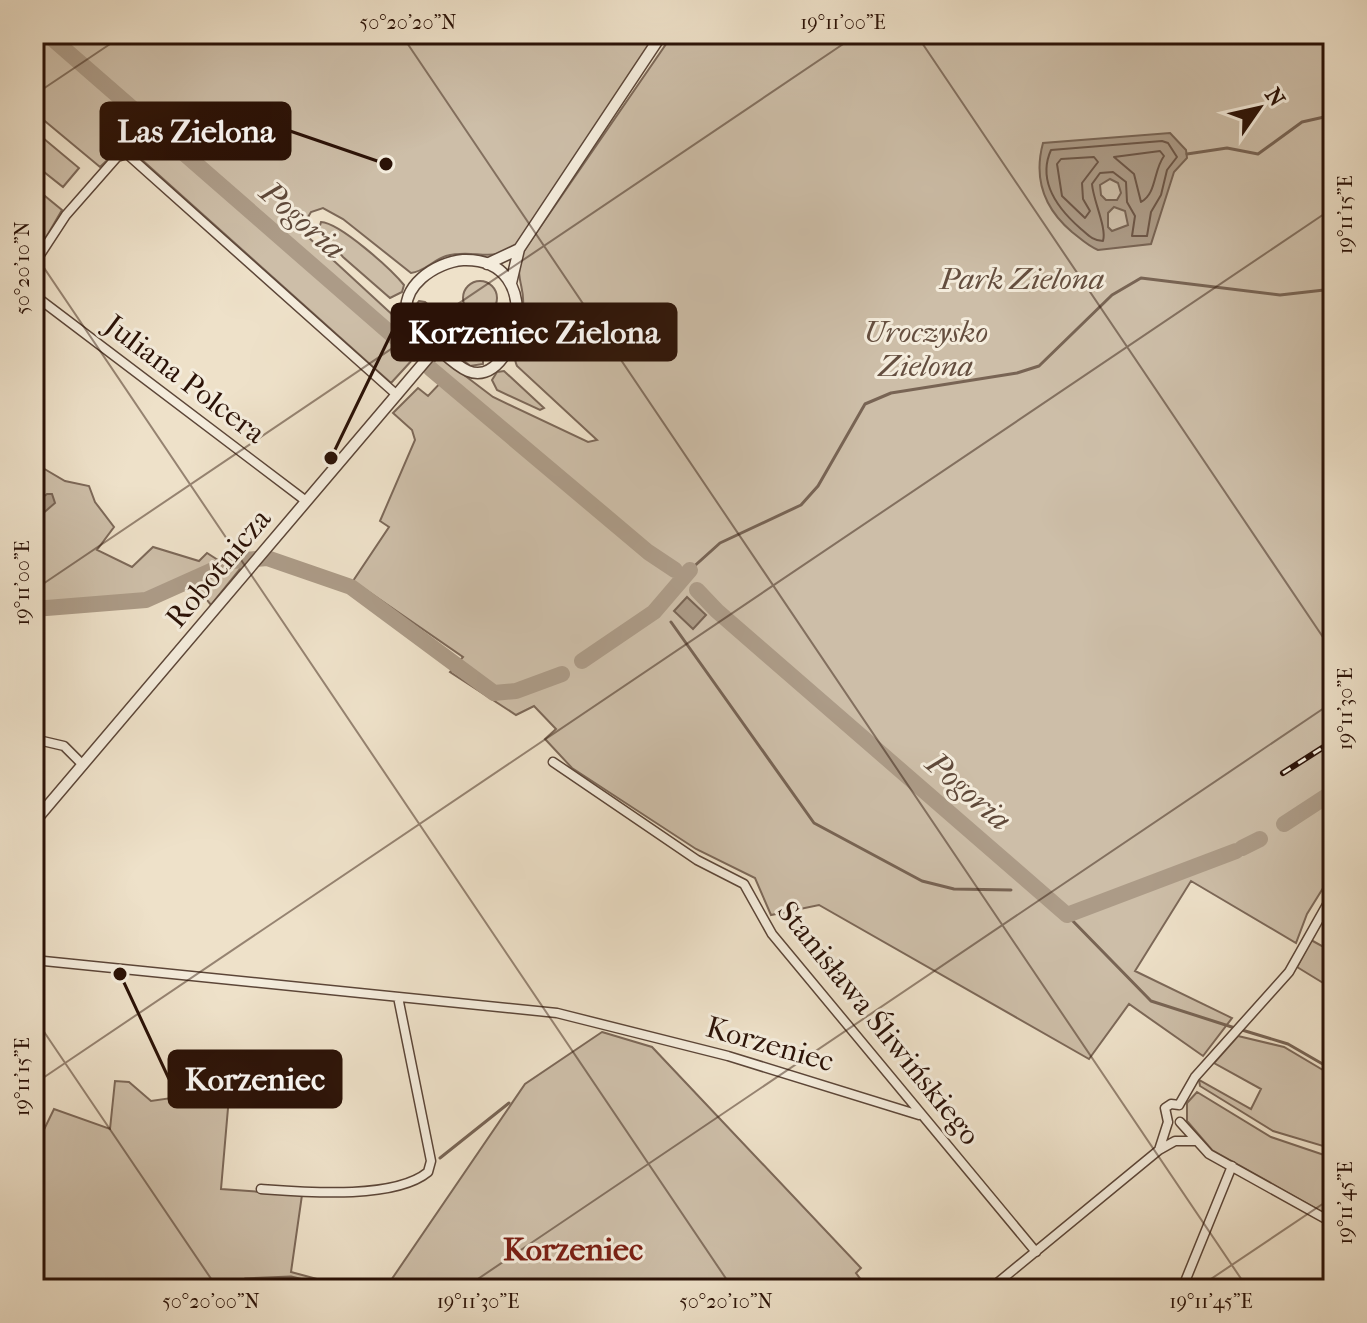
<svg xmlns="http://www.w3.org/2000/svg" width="1367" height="1323" font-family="'IM FELL French Canon',serif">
	<rect width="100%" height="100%" fill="#eee1c9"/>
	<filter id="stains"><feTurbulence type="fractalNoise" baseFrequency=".0025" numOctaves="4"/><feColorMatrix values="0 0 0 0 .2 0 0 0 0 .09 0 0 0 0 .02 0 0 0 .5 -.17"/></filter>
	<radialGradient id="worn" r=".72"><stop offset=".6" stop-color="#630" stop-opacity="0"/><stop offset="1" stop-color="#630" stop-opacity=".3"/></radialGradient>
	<path fill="#cdbea8" stroke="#7c6858" stroke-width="2" d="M34 34H39L414 358 391 383 132 151 119 149 100 167 34 112Z
		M56 34H657L520 241C492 267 477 247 446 256 433 260 424 272 411 273L343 219 323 208 311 212 304 224 308 237 422 342 419 351Z
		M673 34H1333V872L1307 914 1296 943 1191 881 1135 971 1232 1018 1203 1056 1129 1004 1089 1059 819 905 771 915 755 878 696 849 621 800 572 768 545 739 556 729 534 706 516 715 450 672 463 657 353 581 389 527 380 521 415 440 412 430 393 413 418 388 428 396 446 377 433 364 436 359H443L493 397 588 442 597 440 517 366C510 351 521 322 523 305 525 288 515 279 521 255Z
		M43 138 79 168 63 187 34 164V149Z
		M34 187 62 210 34 258Z
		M321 222C340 223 391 269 404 285L402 292 390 298 343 257 319 229Z
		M463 298a17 17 0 1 1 34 0a17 17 0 1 1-34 0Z
		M419 301 425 302 483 352V364L470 366 413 317 412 310Z
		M497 372 504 371 544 408 540 410 497 390 492 380Z
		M36 464 65 481 89 486 95 502 114 527 97 550 132 567 153 547 199 561 207 553 218 560 253 553 211 605 189 578 139 597 34 604Z
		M1311 940 1333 952V989L1297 967Z
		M602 1032 652 1047 861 1268 856 1273 868 1289H385L525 1084Z
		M1238 1036 1284 1047 1333 1076V1149L1273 1131 1200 1086 1199 1080 1251 1109 1261 1089 1214 1063Z
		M186 1064 230 1085 221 1189 302 1195 291 1272 354 1289H34V1150L54 1109 110 1129 115 1081 129 1082 151 1101 172 1098V1079H176Z
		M1197 1092 1271 1137 1333 1158V1218L1212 1150 1187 1121V1103Z"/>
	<path fill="#ac9b87" stroke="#786454" stroke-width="2" fill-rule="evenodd" d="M1170 133 1186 150 1187 158 1174 172 1151 244 1098 250C1088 246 1081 239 1072 232 1045 209 1033 180 1043 143ZM1110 179 1118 183 1121 193 1117 200H1106L1101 195 1100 185ZM1114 207 1125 211 1128 225 1112 231 1108 227V213Z
		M47 494H52L55 503 34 521V504Z
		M687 597 706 615 693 629 674 611Z"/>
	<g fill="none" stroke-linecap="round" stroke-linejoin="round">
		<path stroke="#6c5647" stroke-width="2" d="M1162 141 1168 143 1177 157 1167 170 1161 195 1151 212 1147 236H1132L1135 216 1127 202 1126 182 1113 172 1100 173 1092 184C1093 200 1107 228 1103 241 1093 241 1088 235 1081 229 1058 209 1037 181 1051 150Z
			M1160 151 1164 156C1153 171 1157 193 1141 202L1134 174 1114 157Z
			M1094 157 1098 162 1082 183 1083 199 1090 211 1085 218 1062 196 1057 164 1061 159Z"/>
		<path stroke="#786454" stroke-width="3" d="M1187 154 1227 148 1258 154 1302 122 1333 115
			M690 570 720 543 801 505 818 486 865 404 891 393 1017 373 1039 366 1112 295 1141 278 1280 295 1333 289
			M660 606 662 609
			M671 622 814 823 922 881 954 889 1011 890
			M1067 915 1151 1001 1235 1028
			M1242 1030 1288 1044 1333 1070
			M440 1158 509 1103
			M245 1279 291 1277 340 1289"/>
		<path stroke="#ac9b87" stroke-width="16" d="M47 34 414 354
			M431 369 648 552 675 570
			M697 590 717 611 1067 915 1236 851
			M34 609 146 600 233 561 267 558 351 587 494 693 516 691 562 674
			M582 661 654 612 690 570
			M1284 824 1333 792
			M1242 848 1260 839"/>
		<defs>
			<path id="minor" d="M34 264 66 215 117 157 127 154 397 395
				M34 295 306 501
				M34 739 64 746 83 765
				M553 762 697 860 744 884 772 934 1036 1252
				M34 960 557 1013 728 1056 919 1115
				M1179 1105 1195 1077 1289 972 1333 894
				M1168 1122 1165 1108 1171 1104 1179 1105
				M1180 1122 1209 1154 1333 1223
				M1159 1150 1168 1122
				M261 1189C304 1192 394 1200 428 1172L431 1161 398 997
				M990 1289 1159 1150 1175 1141H1195
				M1182 1289 1232 1166"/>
			<path id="tertiary" d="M463 260C551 257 515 391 468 371 450 363 423 333 408 318 398 287 436 262 463 260Z
				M487 264 519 249
				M511 283 519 249 662 34
				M34 822 438 346"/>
		</defs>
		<use href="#minor" stroke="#5c4638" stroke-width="11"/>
		<use href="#tertiary" stroke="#5c4638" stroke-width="13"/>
		<use href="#minor" stroke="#f4ecdc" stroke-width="8"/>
		<use href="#tertiary" stroke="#f4ecdc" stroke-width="10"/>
		<defs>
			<path id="rail" d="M1283 773 1333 741"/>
		</defs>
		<use href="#rail" stroke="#2b1207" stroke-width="6"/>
		<use href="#rail" stroke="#f4ecdc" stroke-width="3" stroke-dasharray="9" stroke-linecap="butt"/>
	</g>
	<path fill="none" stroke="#2b1207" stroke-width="2" stroke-opacity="0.45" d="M401 34 1248 1289M916 34 1333 652M34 95 125 34M34 253 733 1289M34 590 858 34M34 1017 218 1289M34 1084 1333 208M463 1289 1333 702M1196 1289 1333 1197"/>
	<g text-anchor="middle" stroke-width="6" stroke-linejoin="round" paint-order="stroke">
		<g font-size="30" font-style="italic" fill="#644e3f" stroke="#f4ecdc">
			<text x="1022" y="289">Park Zielona</text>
			<text x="926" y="342">Uroczysko<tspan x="926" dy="34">Zielona</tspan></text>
		</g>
		<g font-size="30" fill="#2b1207" stroke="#f4ecdc">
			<text transform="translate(185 379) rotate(37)" y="10">Juliana Polcera</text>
			<text transform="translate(218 568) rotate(-50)" y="10">Robotnicza</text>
			<text transform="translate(879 1023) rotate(51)" y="10">Stanisława Śliwińskiego</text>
			<text transform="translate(770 1044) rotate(16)" y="10">Korzeniec</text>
		</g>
		<g font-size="32" font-style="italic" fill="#5f493a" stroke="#f4ecdc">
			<text transform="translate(303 220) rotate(41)" y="11">Pogoria</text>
			<text transform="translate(969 791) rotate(41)" y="11">Pogoria</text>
		</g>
		<g font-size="32" font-weight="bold" fill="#7a1f14" stroke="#f4ecdc">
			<text x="573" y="1260">Korzeniec</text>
		</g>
	</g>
	<path fill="none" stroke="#2b1207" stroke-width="3" d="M386 164L290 131M331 458L392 332M120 974L169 1079"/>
	<g fill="#2b1207" stroke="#f4ecdc" stroke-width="3">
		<circle cx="386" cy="164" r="8"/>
		<circle cx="331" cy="458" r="8"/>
		<circle cx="120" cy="974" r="8"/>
	</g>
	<g fill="#2b1207" stroke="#2b1207" stroke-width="3">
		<rect x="101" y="103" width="189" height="56" rx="8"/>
		<rect x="392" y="304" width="284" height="56" rx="8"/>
		<rect x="169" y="1051" width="172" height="56" rx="8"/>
	</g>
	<g font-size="32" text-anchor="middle" font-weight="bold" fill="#fff">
		<text x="196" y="142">Las Zielona</text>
		<text x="534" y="343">Korzeniec Zielona</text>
		<text x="255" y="1090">Korzeniec</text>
	</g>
	<rect width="1367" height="1323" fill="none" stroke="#eee1c9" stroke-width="88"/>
	<g transform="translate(1259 108) rotate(56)" stroke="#f4ecdc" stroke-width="6" paint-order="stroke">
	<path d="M0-6L14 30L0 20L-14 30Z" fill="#2b1207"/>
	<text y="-12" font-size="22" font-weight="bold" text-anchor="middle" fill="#2b1207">N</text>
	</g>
	<rect x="44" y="44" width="1279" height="1235" fill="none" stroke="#2b1207" stroke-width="3"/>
	<g font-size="20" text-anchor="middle" fill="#2b1207">
		<text x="408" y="29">50°20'20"N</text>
		<text x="843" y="29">19°11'00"E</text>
		<text transform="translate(1345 215) rotate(-90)" y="7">19°11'15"E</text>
		<text transform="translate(22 268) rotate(-90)" y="7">50°20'10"N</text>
		<text transform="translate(22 583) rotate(-90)" y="7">19°11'00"E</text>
		<text transform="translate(1345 709) rotate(-90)" y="7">19°11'30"E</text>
		<text transform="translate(22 1077) rotate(-90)" y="7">19°11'15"E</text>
		<text transform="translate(1345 1203) rotate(-90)" y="7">19°11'45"E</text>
		<text x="211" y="1308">50°20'00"N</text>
		<text x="478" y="1308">19°11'30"E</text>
		<text x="726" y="1308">50°20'10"N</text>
		<text x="1211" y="1308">19°11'45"E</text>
	</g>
	<rect width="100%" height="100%" filter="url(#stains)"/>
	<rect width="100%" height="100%" fill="url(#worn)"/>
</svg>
